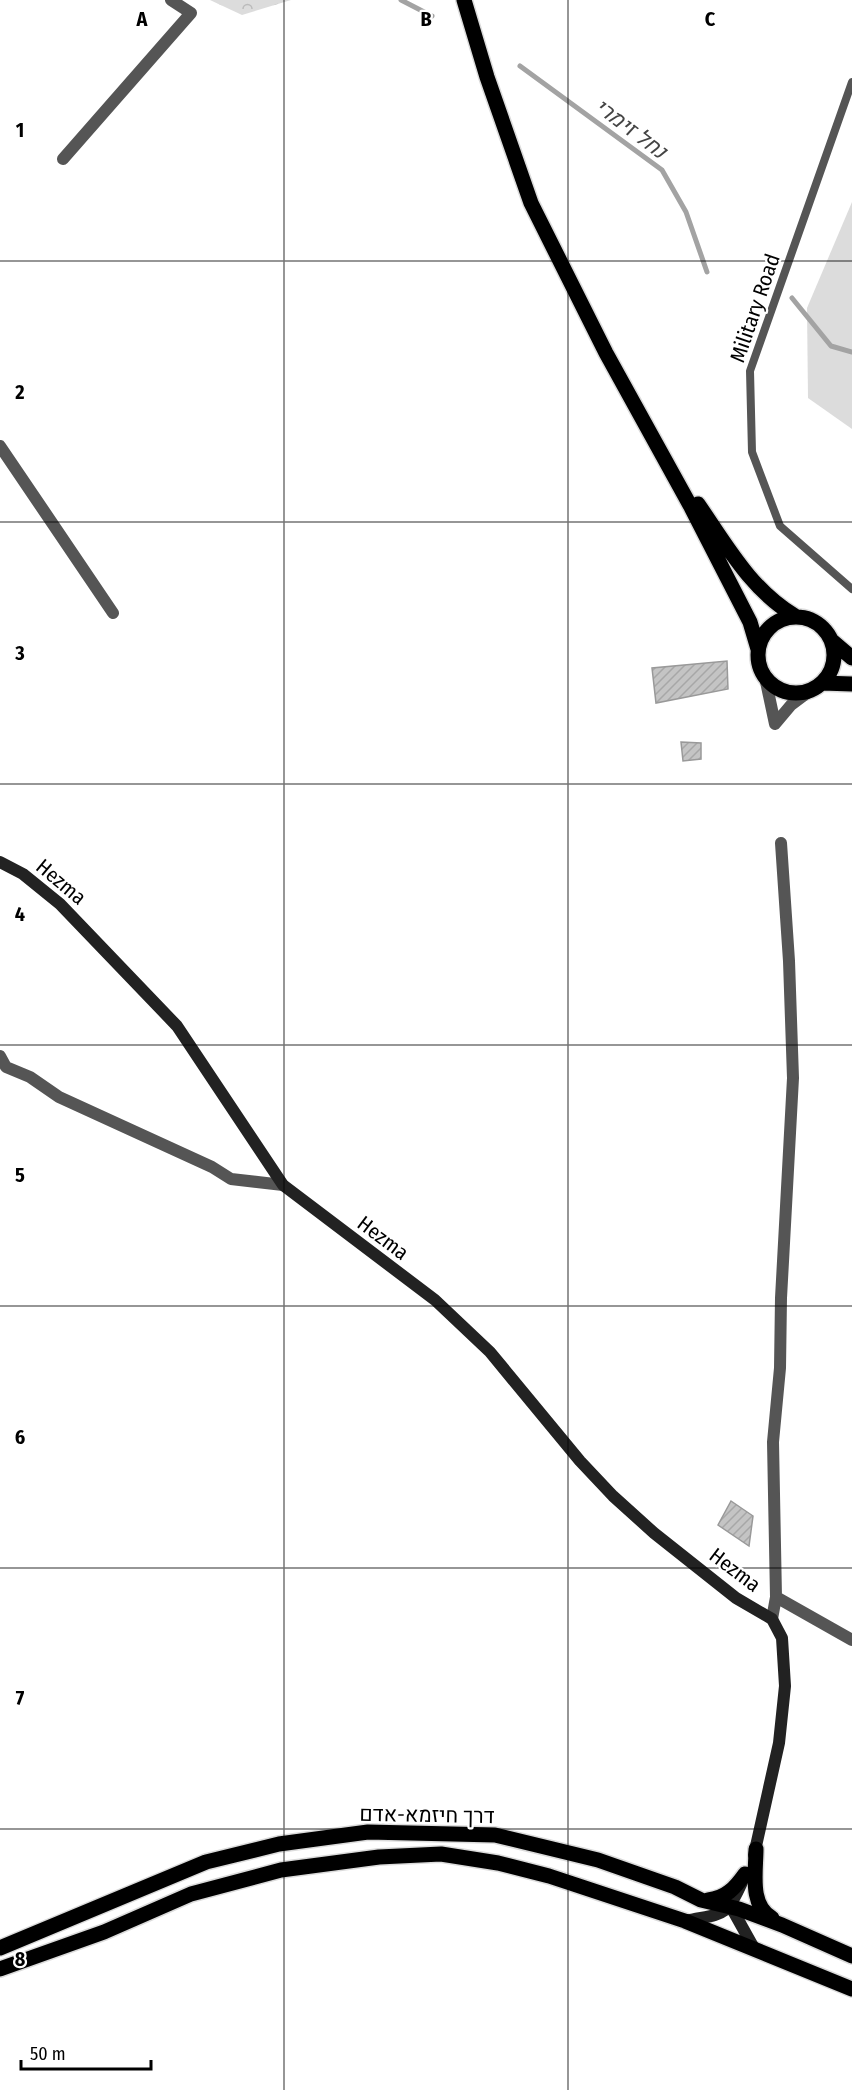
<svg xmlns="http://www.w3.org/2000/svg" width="852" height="2090" font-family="'Fira Sans Condensed',Heebo,sans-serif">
	<defs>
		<pattern id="forest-crowns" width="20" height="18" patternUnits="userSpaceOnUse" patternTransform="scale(1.5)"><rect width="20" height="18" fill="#dcdcdc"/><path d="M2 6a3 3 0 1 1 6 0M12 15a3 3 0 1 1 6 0" fill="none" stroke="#bbb"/></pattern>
		<pattern id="building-hatch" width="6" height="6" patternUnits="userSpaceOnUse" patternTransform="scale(1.5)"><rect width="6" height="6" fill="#c4c4c4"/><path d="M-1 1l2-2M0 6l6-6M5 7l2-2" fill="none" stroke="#a7a7a7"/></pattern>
	</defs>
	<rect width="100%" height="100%" fill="#fff"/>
	<path fill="#dcdcdc" d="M852 202V429L808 398 807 308Z"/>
	<path fill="url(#forest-crowns)" d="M210 0H291L242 15Z"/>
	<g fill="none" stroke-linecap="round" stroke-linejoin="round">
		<path stroke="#a3a3a3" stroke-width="5" d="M401 0 432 16
			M520 66 662 170 686 212 707 272
			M792 298 831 346 852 352"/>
	</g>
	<path fill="url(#building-hatch)" stroke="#999" stroke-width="1.5" d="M727 661 728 689 656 703 652 668Z
		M681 742 701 743V759L683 761Z
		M731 1501 753 1516 749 1546 718 1525Z"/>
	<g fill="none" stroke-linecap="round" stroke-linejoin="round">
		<defs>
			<path id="primary" d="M464 0 487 77 531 203 606 353 691 507 750 622 758 649
				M698 504C727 546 751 590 795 616
				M758 655a38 38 0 1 1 76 0a38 38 0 1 1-76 0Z
				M831 640 852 658
				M822 683 852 684
				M756 1849C756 1872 749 1905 772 1918
				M708 1900C726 1898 735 1888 745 1874
				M0 1948 206 1862 279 1844 368 1832 495 1835 598 1860 675 1887 701 1900 739 1909 782 1925 852 1956
				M0 1969 104 1932 191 1894 281 1870 379 1857 441 1854 498 1863 549 1876 685 1921 852 1989"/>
		</defs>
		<use href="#primary" stroke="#dbdbdb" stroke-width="18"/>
		<path stroke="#555" stroke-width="8" d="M852 82 750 371 752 452 780 526 852 589"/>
		<path stroke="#555" stroke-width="12" d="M63 159 191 13 171 0
			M0 446 113 613
			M765 677 775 724
			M775 724 791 705 811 690
			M0 1056 6 1067 30 1077 59 1097 212 1167 231 1179 283 1185
			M776 1597 852 1640
			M772 1619 776 1597 773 1442 780 1368 781 1298 793 1078 789 961 781 843"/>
		<path stroke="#222" stroke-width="12" d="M0 862 23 874 60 904 177 1026 283 1185 435 1300 490 1352 580 1461 613 1496 654 1533 736 1598 772 1619 782 1638 785 1686 779 1743 754 1855
			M731 1907 755 1950
			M685 1921C722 1913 726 1919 742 1882"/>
		<use href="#primary" stroke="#000" stroke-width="15"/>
	</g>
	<path fill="none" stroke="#000" stroke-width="1.5" stroke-opacity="0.55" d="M284 0V2090M568 0V2090M0 261H852M0 522H852M0 784H852M0 1045H852M0 1306H852M0 1568H852M0 1829H852"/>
	<g text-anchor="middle" stroke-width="4.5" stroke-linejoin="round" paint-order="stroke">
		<g font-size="21" fill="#000" stroke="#fff">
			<text transform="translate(755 308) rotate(-71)" y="7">Military Road</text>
			<text transform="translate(61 882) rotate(40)" y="7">Hezma</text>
			<text transform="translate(383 1238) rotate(37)" y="7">Hezma</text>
			<text transform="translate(735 1570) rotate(37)" y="7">Hezma</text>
			<text transform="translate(427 1815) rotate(1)" y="7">דרך חיזמא-אדם</text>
		</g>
		<g font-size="22" font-style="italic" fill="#444" stroke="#fff">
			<text transform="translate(631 128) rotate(37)" y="8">נחל זימרי</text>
		</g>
	</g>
	<g font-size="20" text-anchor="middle" font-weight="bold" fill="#000" stroke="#fff" stroke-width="4.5" stroke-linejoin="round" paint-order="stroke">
		<text x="142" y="26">A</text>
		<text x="426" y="26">B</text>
		<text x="710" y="26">C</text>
		<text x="20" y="137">1</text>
		<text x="20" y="399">2</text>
		<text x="20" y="660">3</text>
		<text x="20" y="921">4</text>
		<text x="20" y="1182">5</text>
		<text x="20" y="1444">6</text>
		<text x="20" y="1705">7</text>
		<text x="20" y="1966">8</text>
	</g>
	<path d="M21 2060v9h130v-9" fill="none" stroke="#000000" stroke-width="3"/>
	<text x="30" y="2060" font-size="18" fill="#000000" stroke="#ffffff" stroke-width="4.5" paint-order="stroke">50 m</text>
</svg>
